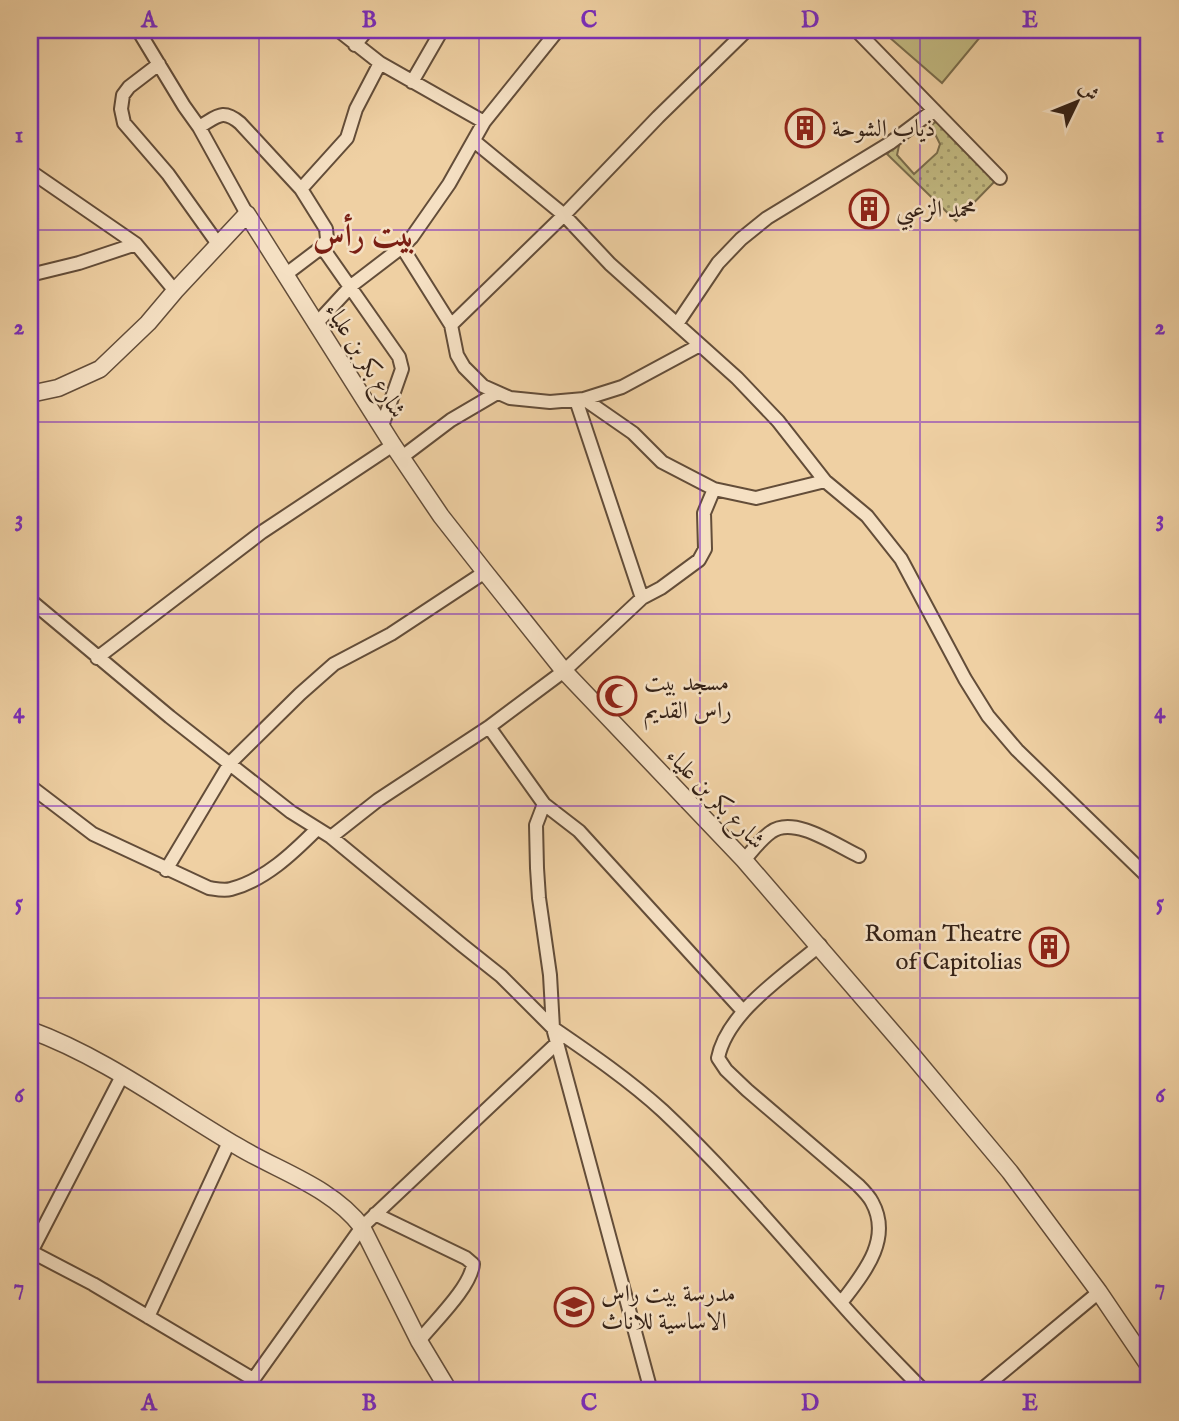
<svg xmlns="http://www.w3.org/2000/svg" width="1179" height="1421" font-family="'IM FELL English',Amiri,serif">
	<defs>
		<pattern id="grass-dots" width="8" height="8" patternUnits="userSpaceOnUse" patternTransform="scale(1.75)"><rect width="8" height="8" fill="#c1b880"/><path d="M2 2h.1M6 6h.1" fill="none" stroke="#9e9568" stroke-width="1.8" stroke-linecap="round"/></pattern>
	</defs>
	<rect width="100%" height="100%" fill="#efd0a3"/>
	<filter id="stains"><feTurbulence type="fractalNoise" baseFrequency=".00286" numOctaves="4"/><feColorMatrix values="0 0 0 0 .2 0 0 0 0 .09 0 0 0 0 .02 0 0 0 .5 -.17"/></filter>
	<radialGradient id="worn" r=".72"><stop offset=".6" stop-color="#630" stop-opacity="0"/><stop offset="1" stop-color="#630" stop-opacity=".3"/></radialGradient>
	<path fill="url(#grass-dots)" stroke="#7a6c4b" stroke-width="2" d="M937 120 997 179 956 221 887 154 900 141 897 155 914 174 937 153 940 144 931 126Z"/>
	<path fill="#c1b880" stroke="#7a6c4b" stroke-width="2" d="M881 30H986L942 83Z"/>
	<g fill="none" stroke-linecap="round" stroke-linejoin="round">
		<defs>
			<path id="minor" d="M138 30 184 106 199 127 247 214
				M338 30 380 63 484 122
				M856 30 1000 178
				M355 45 367 30
				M159 64 129 87 123 95 121 109 124 123 168 174 218 244
				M412 82 442 30
				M199 127C217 117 222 108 240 123L301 189 326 229 327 239 322 247
				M474 141 564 215 610 264 737 378 778 421 825 481 867 516 901 559 965 679 988 716 1017 750 1149 878
				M30 171 136 244 175 291
				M301 189 347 138 356 109 380 63
				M402 247 451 325 457 355 464 367 483 386 510 398 550 402 584 399 633 433 662 462 714 489 756 498 825 481
				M30 275 79 263 136 244
				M285 275 322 247 399 357 402 369 382 426
				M316 324 351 286 402 247 412 237 449 184 484 122 558 30
				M677 324 718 263 741 239 767 218 890 143 934 110
				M451 325 564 215 658 117 747 30
				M584 399 622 387 700 345
				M576 400 642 598
				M402 457 451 420 497 393
				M30 600 170 717 291 812 331 837 462 945 501 976 553 1028 651 1391
				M97 658 262 532 393 445
				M489 727 544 804 579 831 743 1011
				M30 786 93 834 209 888C216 889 224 891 231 889 265 880 293 853 317 829
				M544 804 536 825 537 868 539 898 550 975 553 1028C591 1054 629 1080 663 1111 727 1171 782 1237 840 1302 867 1333 896 1362 924 1391
				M331 837 378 800 489 727 564 671 642 598 661 588 699 560 705 549 704 513 714 489
				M744 860C753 850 761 839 771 832 794 815 837 846 859 856
				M166 870 230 763 300 694 334 664 391 634 485 572
				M820 945C785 975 727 1012 718 1058L726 1070 747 1090 858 1185C863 1190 869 1196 872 1202 893 1240 862 1275 841 1303
				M375 1214 466 1258 473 1264C471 1287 434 1322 419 1341
				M30 1251 93 1284 253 1379
				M31 1252 122 1076
				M148 1317 229 1142
				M245 1391 362 1227 557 1043
				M980 1391 1099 1292"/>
			<path id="tertiary" d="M30 394 58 388 100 369 148 323 175 291 247 214 393 445 441 516 485 572 564 671 744 860 913 1056 1010 1172 1099 1292 1149 1366
				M30 1030C104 1057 169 1106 237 1146 278 1171 332 1187 362 1227L419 1341 449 1391"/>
		</defs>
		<use href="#minor" stroke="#634d39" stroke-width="16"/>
		<use href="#tertiary" stroke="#634d39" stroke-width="19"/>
		<use href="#minor" stroke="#f5e0c3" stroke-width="12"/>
		<use href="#tertiary" stroke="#f5e0c3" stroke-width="16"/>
	</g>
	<path fill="none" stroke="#7b2cbf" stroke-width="2" stroke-opacity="0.55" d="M259 30V1391M479 30V1391M700 30V1391M920 30V1391M30 230H1149M30 422H1149M30 614H1149M30 806H1149M30 998H1149M30 1190H1149"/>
	<defs>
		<symbol id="building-ring" viewBox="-11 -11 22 22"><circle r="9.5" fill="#f5e0c3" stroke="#8f2418" stroke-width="1.5"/><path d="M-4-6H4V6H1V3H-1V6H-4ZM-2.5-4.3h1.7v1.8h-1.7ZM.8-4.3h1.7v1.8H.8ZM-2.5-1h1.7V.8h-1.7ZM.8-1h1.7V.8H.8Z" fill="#8f2418"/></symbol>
		<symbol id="mosque-ring" viewBox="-11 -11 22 22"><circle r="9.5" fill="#f5e0c3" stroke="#8f2418" stroke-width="1.5"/><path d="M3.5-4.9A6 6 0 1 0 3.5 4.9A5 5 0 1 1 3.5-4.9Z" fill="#8f2418"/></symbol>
		<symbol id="school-ring" viewBox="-11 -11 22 22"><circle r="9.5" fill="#f5e0c3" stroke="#8f2418" stroke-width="1.5"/><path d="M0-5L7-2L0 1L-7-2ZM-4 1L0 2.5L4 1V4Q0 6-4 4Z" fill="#8f2418"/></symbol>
	</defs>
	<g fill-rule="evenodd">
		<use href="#building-ring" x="783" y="106" width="44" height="44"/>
		<use href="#building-ring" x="847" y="187" width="44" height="44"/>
		<use href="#mosque-ring" x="595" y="674" width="44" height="44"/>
		<use href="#building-ring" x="1027" y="925" width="44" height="44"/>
		<use href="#school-ring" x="552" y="1285" width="44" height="44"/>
	</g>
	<g text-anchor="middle" stroke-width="5" stroke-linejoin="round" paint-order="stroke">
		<g font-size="24" fill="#342116" stroke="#f5e0c3" text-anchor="start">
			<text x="832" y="136">ذياب الشوحة</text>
			<text x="896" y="217">محمد الزعبي</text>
			<text x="644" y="690">مسجد بيت<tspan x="644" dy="28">راس القديم</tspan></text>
			<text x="1022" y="941" text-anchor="end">Roman Theatre<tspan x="1022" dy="28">of Capitolias</tspan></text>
			<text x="601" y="1301">مدرسة بيت راس<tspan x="601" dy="28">الاساسية للاناث</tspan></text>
		</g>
		<g font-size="24" fill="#342116" stroke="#f5e0c3">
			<text transform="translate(366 360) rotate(58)" y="8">شارع بكر بن علياء</text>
			<text transform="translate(716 798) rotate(46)" y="8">شارع بكر بن علياء</text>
		</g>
		<g font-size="32" font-weight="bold" fill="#7a1f14" stroke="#f5e0c3">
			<text x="364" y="246">بيت رأس</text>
		</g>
	</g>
	<rect width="1179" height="1421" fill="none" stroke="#efd0a3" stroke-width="77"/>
	<g transform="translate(1077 102) rotate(47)" stroke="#f5e0c3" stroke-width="5" paint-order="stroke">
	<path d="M0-5L12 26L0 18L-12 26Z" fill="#342116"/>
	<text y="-10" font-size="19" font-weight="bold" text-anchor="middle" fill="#342116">ش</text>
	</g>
	<rect x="38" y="38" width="1102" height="1344" fill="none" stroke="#7b2cbf" stroke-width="2.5"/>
	<g font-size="23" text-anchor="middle" font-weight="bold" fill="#7b2cbf">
		<text x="149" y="27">A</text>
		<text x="369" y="27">B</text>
		<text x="589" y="27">C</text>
		<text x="810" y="27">D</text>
		<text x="1030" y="27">E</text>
		<text x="19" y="142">1</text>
		<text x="1160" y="142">1</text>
		<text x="19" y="334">2</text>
		<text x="1160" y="334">2</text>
		<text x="19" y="526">3</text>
		<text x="1160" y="526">3</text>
		<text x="19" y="718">4</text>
		<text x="1160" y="718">4</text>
		<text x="19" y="910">5</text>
		<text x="1160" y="910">5</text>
		<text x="19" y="1102">6</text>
		<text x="1160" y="1102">6</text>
		<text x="19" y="1294">7</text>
		<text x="1160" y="1294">7</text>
		<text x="149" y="1410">A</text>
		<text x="369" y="1410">B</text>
		<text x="589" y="1410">C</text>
		<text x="810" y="1410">D</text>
		<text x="1030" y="1410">E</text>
	</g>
	<rect width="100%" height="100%" filter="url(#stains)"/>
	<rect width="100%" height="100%" fill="url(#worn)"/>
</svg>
